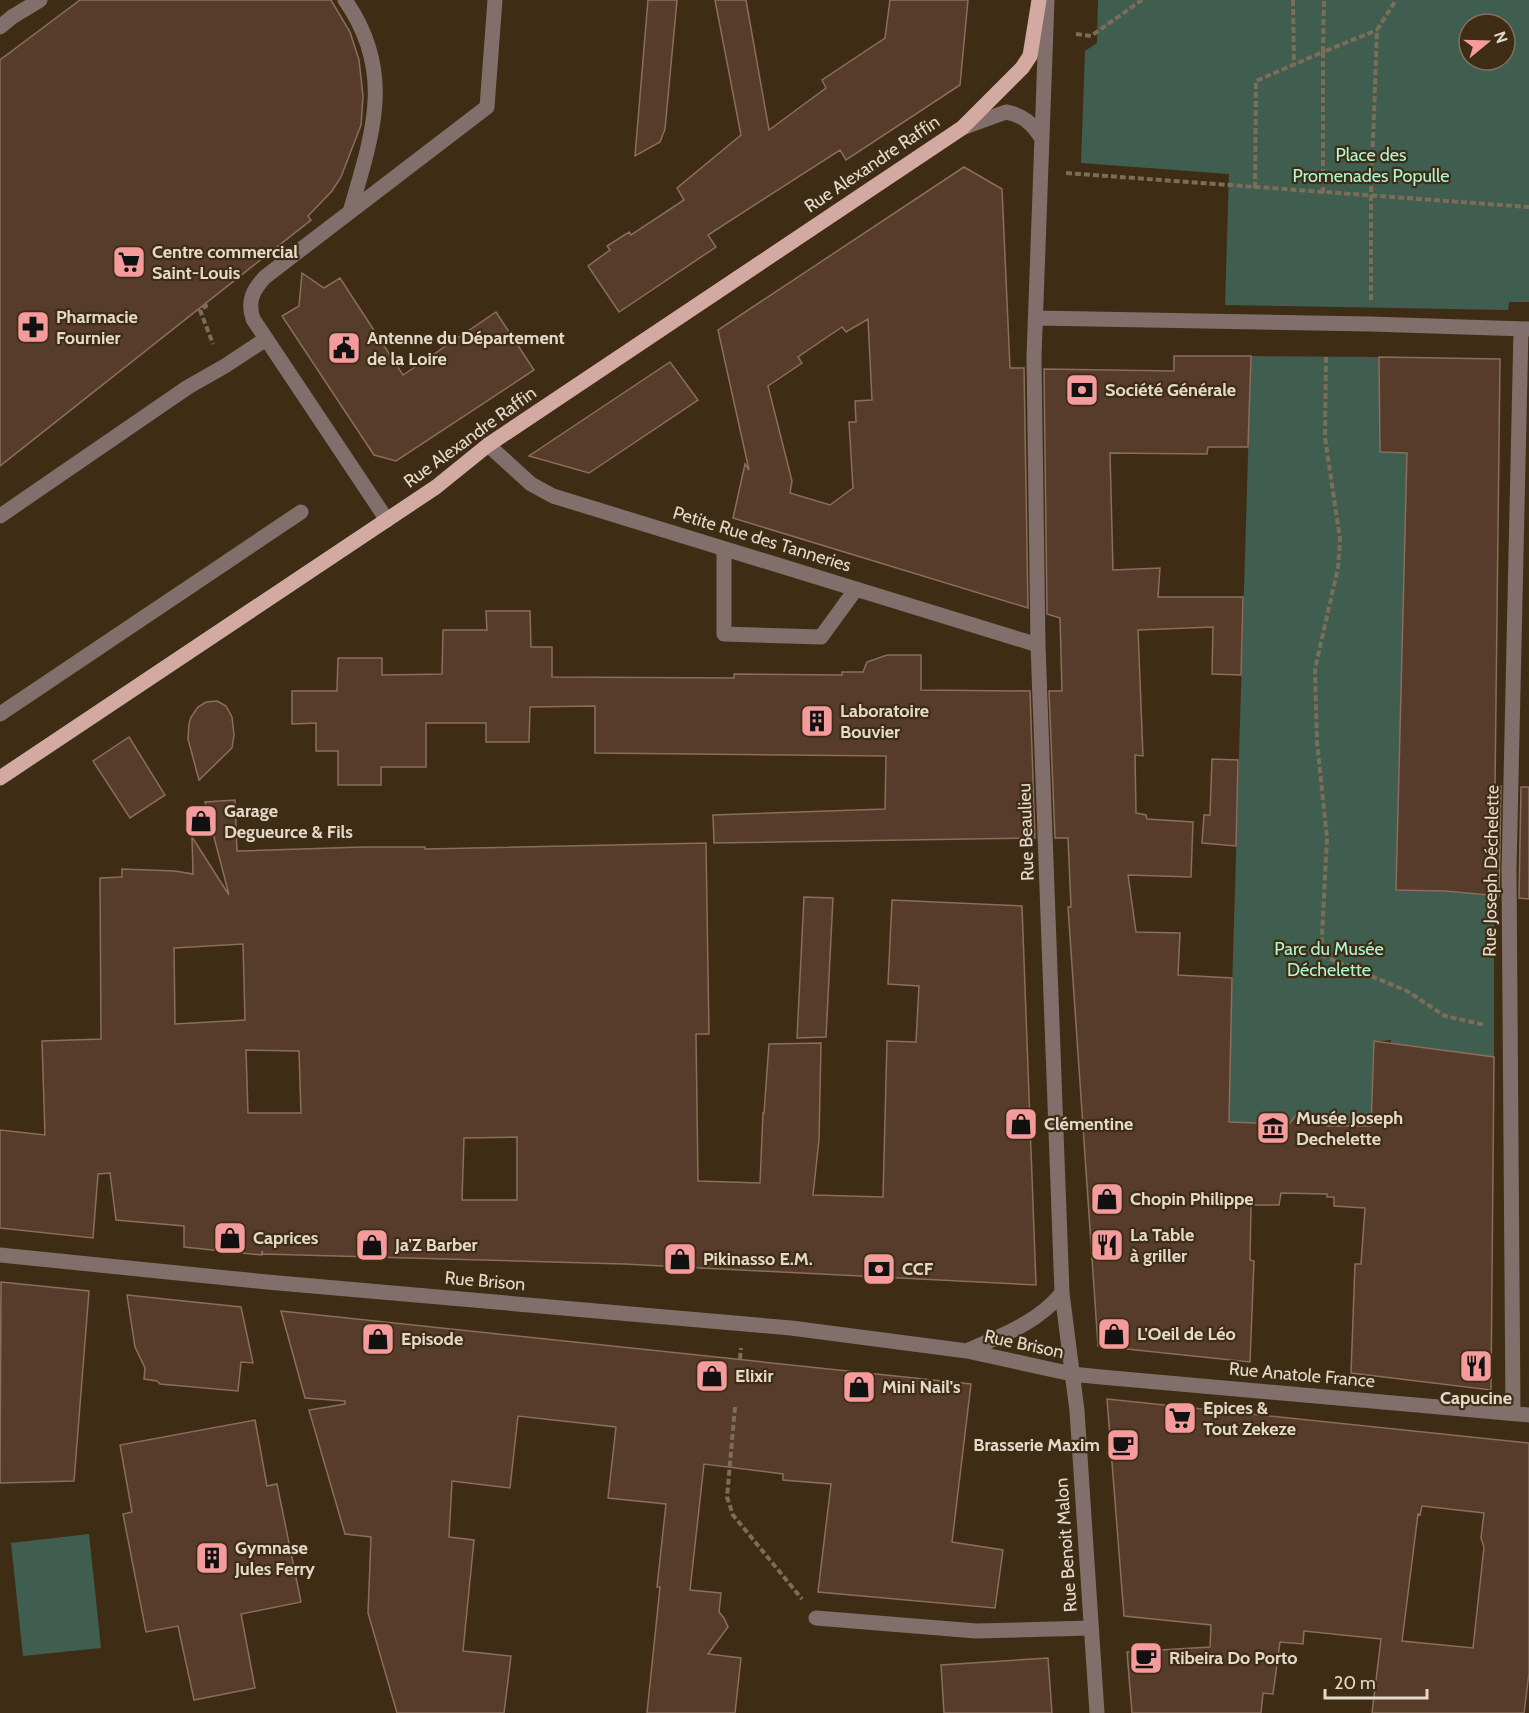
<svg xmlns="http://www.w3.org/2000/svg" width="1529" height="1713" font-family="Cabin,sans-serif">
	<rect width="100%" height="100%" fill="#3e2d14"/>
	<path fill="#405e50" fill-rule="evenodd" d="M1098 0H1529V302H1509L1508 310 1225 305 1229 174 1081 163 1085 51 1097 43ZM1469 24H1505V60H1469Z
		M1251 356 1379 357 1380 452 1407 453V463L1396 890 1444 891 1494 896V1057L1391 1044V1040L1380 1041 1373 1049 1371 1126H1327L1317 1114H1297L1289 1124 1247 1122 1245 1125 1228 1122Z
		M89 1534 101 1648 23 1656 11 1543Z"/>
	<path fill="#573c2c" stroke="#8b6d5d" stroke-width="1.5" fill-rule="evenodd" d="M80 0H331L350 32 359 60 363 96 361 125 341 177 332 191 308 216 311 220 0 466V60Z
		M648 0H677L665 129 660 142 635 156Z
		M715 0H746L769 130 826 88 822 80 885 38 890 0H968L960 85 846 160 840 150 708 235 716 247 619 312 588 266 610 250 607 246 629 232 631 235 684 200 677 188 741 135Z
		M964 167 1002 189 1010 368H1024L1028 608 733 518 745 464 749 470 718 330ZM868 319 872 400 855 401 856 422H849L853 488 830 505 790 493 792 481 768 386 802 363 798 357 842 327 846 332Z
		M302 273 324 288 340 278 403 375 496 312 534 370 396 461 374 455 282 316 299 306Z
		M1174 356H1251L1248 447H1208L1207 454 1110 453 1113 570 1160 568 1158 597H1243L1241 675 1212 674 1213 627 1138 630 1143 756 1135 755 1136 813 1146 815 1147 819 1193 822 1191 877 1128 875 1136 932 1180 933 1178 975 1232 978 1229 1122 1289 1124 1297 1114H1317L1327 1126H1371L1374 1041 1494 1057 1491 1390 1351 1373 1355 1264H1361L1365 1208 1334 1206V1197H1327V1194L1281 1193 1279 1205H1251L1250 1260 1254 1261 1250 1362 1098 1346 1068 907H1071L1068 838H1055L1049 691H1062L1060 618 1047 614 1044 369 1174 371Z
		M1379 357 1500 359 1495 786H1501L1499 896 1445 891 1396 890 1407 453 1380 452Z
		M670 362 698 400 589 473 529 456Z
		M486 611H530L531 647H552V677L734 678V674L842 675V672H863L867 662 887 655H921V690L1030 691 1035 838 714 843 713 815 885 809 886 756 595 753V706L530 707 529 742H486V723H426V767H381V785H338V751H316V723L292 724V691H337L338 658H382V675L442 674 443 630H487Z
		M217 701 226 706 232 717 234 735 232 748 199 780 188 739 189 724 191 717 198 707 206 702Z
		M129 737 165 795 130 818 93 761Z
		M1212 759 1238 760 1236 846 1202 843 1204 815H1210Z
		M1521 787H1529V899L1519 898Z
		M235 800 237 851 363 847H425V849L706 843 709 1034H696L698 1181 760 1183 763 1113H764L769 1044 821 1043 819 1140 813 1195 883 1197 887 1041 916 1042 919 986 888 984 892 900 1022 906 1036 1285 624 1264 263 1254 262 1251V1255L184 1247V1226L116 1220 110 1173 98 1174 93 1238 0 1228V1130L45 1135 42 1041 101 1039 100 878 122 877V869L175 871 193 874 192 837 229 895 205 802ZM243 944 245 1020 175 1024 174 948ZM246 1050 299 1051 301 1113H248ZM517 1137V1200H462L464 1138Z
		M804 897 833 898 826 1037 797 1038Z
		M1 1282 89 1291 74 1481 0 1483Z
		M127 1295 241 1307 253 1363 241 1362 238 1391 160 1384 157 1381 144 1379 145 1368 135 1347Z
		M281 1311 971 1384 952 1542 1003 1550 995 1608 818 1592 831 1484 783 1480V1474L704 1464 690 1590 721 1593 719 1612 724 1618 728 1627 708 1654 741 1658 735 1713H647L660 1587H657L666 1504 608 1498 616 1427 518 1416 510 1488 452 1481 449 1537 474 1540 463 1651 511 1656 504 1713H397L368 1613 371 1537 345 1534 309 1410 345 1404V1401L305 1398Z
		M1107 1399 1529 1443V1673L1524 1713H1372L1381 1639 1304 1631 1303 1644 1280 1642 1273 1694 1263 1693 1261 1713H1132L1127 1652 1210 1647 1211 1625 1124 1616ZM1422 1506 1484 1513 1481 1538 1484 1547 1473 1648 1402 1641 1418 1514 1420 1515Z
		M255 1420 267 1486 277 1484 301 1602 241 1614 255 1688 194 1700 178 1626 146 1632 123 1514 132 1512 120 1445Z
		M1048 1658 1052 1713H944L941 1665Z"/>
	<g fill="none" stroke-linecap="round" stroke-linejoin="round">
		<path stroke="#7c6d58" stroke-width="4" stroke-dasharray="6 3" stroke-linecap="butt" d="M1293 0 1294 64
			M1076 34 1091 36 1142 0
			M1066 173 1529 207
			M1255 188 1256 81 1323 52 1324 0
			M1323 193V52L1377 30
			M1371 300V196L1377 30 1396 0
			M205 304 206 306 200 310 213 344
			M1326 357 1325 437 1340 539 1338 568 1315 669 1317 742 1327 838 1321 955 1407 991 1445 1016 1485 1025
			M740 1359 741 1348
			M735 1407 727 1497 733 1515 802 1599"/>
		<path stroke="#826e6a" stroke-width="15" d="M345 0C396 73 372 135 350 212
			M1047 0 1034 357 1038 645 1062 1293 1077 1411 1097 1713
			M0 27 12 17 40 0
			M962 128 1006 112C1023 115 1033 124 1042 139
			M1036 318 1370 324 1529 329
			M488 445 531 484 553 496 1038 645
			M0 516 188 387 225 366 266 339
			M387 520 253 319C247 301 253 290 265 277L487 107 495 0
			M724 549V634L821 637 856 589
			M0 714 301 512
			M0 1255 267 1282 791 1328 967 1351 1072 1374 1101 1377 1529 1415
			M967 1351C1002 1335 1036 1324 1062 1293
			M1513 1413 1509 870 1521 329
			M816 1618 976 1631 1091 1628"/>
		<path stroke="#d2aaa1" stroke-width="15" d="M0 778 436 487 488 445 962 128 1022 68 1030 56 1039 0"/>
	</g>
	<defs>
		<symbol id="supermarket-square" viewBox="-11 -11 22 22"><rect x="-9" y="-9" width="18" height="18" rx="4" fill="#f59b9b" stroke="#3e2d14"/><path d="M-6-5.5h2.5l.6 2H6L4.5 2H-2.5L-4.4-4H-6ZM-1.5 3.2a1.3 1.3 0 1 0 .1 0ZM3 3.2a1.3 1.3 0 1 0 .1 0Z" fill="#111"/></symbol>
		<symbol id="pharmacy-square" viewBox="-11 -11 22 22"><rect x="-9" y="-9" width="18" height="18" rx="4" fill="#f59b9b" stroke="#3e2d14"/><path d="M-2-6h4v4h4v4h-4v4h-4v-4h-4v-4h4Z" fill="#111"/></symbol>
		<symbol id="civic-square" viewBox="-11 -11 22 22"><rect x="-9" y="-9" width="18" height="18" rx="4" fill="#f59b9b" stroke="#3e2d14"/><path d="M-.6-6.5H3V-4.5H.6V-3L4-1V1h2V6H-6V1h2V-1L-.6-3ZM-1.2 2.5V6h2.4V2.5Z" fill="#111"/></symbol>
		<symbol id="bank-square" viewBox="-11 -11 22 22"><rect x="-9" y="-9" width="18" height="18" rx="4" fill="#f59b9b" stroke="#3e2d14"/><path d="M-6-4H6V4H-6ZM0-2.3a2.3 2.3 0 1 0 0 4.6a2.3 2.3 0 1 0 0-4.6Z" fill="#111"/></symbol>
		<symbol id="building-square" viewBox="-11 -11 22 22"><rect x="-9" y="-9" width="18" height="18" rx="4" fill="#f59b9b" stroke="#3e2d14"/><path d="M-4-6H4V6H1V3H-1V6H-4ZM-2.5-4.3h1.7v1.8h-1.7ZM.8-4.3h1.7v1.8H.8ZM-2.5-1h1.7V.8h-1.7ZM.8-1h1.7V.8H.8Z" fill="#111"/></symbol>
		<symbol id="shop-square" viewBox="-11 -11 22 22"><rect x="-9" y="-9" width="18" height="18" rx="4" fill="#f59b9b" stroke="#3e2d14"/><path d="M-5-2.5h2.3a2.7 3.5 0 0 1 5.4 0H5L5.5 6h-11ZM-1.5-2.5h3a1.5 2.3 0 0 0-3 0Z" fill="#111"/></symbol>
		<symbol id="museum-square" viewBox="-11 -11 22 22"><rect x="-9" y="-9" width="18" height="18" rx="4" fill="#f59b9b" stroke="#3e2d14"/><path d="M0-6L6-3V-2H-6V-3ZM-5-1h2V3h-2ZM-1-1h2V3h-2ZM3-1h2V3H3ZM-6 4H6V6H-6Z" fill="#111"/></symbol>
		<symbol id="restaurant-square" viewBox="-11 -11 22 22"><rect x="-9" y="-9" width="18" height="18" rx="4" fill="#f59b9b" stroke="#3e2d14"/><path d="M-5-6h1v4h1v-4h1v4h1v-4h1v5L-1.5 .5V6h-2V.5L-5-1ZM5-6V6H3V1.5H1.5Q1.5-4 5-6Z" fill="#111"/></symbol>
		<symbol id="cafe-square" viewBox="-11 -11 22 22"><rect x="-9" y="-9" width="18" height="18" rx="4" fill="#f59b9b" stroke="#3e2d14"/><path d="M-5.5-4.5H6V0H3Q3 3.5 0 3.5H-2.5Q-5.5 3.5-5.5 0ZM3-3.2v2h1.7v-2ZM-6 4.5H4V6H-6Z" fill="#111"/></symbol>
	</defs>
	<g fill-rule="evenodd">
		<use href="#supermarket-square" x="110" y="243" width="38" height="38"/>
		<use href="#pharmacy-square" x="14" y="308" width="38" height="38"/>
		<use href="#civic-square" x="325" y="329" width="38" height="38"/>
		<use href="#bank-square" x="1063" y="371" width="38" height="38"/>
		<use href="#building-square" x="798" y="702" width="38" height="38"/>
		<use href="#shop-square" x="182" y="802" width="38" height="38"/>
		<use href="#shop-square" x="1002" y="1105" width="38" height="38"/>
		<use href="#museum-square" x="1254" y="1109" width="38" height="38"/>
		<use href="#shop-square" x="1088" y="1180" width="38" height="38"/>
		<use href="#shop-square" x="211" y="1219" width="38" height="38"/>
		<use href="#shop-square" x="353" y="1226" width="38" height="38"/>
		<use href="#restaurant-square" x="1088" y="1226" width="38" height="38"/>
		<use href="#shop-square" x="661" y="1240" width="38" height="38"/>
		<use href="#bank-square" x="860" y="1250" width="38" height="38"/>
		<use href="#shop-square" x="1095" y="1315" width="38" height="38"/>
		<use href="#shop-square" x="359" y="1320" width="38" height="38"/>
		<use href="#restaurant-square" x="1457" y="1347" width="38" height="38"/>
		<use href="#shop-square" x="693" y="1357" width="38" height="38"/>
		<use href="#shop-square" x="840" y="1368" width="38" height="38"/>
		<use href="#supermarket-square" x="1161" y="1399" width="38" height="38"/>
		<use href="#cafe-square" x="1104" y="1426" width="38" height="38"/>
		<use href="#building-square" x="193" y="1539" width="38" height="38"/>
		<use href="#cafe-square" x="1127" y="1639" width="38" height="38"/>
	</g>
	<g text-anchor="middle" stroke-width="4.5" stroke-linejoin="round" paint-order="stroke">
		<g font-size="18" fill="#adf6d4" stroke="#3e2d14">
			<text x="1371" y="161">Place des<tspan x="1371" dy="21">Promenades Populle</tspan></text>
			<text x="1329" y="955">Parc du Musée<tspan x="1329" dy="21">Déchelette</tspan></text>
		</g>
		<g font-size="18" fill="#e4d9cb" stroke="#3e2d14">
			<text transform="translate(872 164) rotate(-34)" y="6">Rue Alexandre Raffin</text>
			<text transform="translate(470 437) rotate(-36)" y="6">Rue Alexandre Raffin</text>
			<text transform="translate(762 539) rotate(17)" y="6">Petite Rue des Tanneries</text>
			<text transform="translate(1026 832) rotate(-92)" y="6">Rue Beaulieu</text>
			<text transform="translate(1491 871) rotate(-89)" y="6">Rue Joseph Déchelette</text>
			<text transform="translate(485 1281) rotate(5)" y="6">Rue Brison</text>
			<text transform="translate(1024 1344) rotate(12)" y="6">Rue Brison</text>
			<text transform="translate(1302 1375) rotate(5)" y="6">Rue Anatole France</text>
			<text transform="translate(1066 1545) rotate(-94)" y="6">Rue Benoit Malon</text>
		</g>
		<g font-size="18" font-weight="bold" fill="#e4d9cb" stroke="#3e2d14" text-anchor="start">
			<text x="152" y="258">Centre commercial<tspan x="152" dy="21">Saint-Louis</tspan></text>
			<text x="56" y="323">Pharmacie<tspan x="56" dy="21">Fournier</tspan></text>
			<text x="367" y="344">Antenne du Département<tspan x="367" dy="21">de la Loire</tspan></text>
			<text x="1105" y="396">Société Générale</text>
			<text x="840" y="717">Laboratoire<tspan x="840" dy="21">Bouvier</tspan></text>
			<text x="224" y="817">Garage<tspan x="224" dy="21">Degueurce &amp; Fils</tspan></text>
			<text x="1296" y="1124">Musée Joseph<tspan x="1296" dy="21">Dechelette</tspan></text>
			<text x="1044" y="1130">Clémentine</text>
			<text x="1130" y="1205">Chopin Philippe</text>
			<text x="1130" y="1241">La Table<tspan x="1130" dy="21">à griller</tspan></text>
			<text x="253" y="1244">Caprices</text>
			<text x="395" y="1251">Ja'Z Barber</text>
			<text x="703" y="1265">Pikinasso E.M.</text>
			<text x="902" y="1275">CCF</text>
			<text x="1137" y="1340">L'Oeil de Léo</text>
			<text x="401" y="1345">Episode</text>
			<text x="735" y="1382">Elixir</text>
			<text x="882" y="1393">Mini Nail's</text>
			<text x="1476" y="1404" text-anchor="middle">Capucine</text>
			<text x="1203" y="1414">Epices &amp;<tspan x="1203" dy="21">Tout Zekeze</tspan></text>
			<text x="1100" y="1451" text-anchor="end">Brasserie Maxim</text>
			<text x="235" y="1554">Gymnase<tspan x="235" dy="21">Jules Ferry</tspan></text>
			<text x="1169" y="1664">Ribeira Do Porto</text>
		</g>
	</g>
	<g transform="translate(1487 42) rotate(71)"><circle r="28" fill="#3e2d14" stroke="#80725d" stroke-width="1.5"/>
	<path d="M0-4.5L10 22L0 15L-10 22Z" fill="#f59b9b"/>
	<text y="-9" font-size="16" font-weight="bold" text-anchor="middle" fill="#e4d9cb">N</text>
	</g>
	<path d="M1325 1689v9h102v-9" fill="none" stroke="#e4d9cb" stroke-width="3"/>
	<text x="1334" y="1689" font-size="18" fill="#e4d9cb" stroke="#3e2d14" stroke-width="4.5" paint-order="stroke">20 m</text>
</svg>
